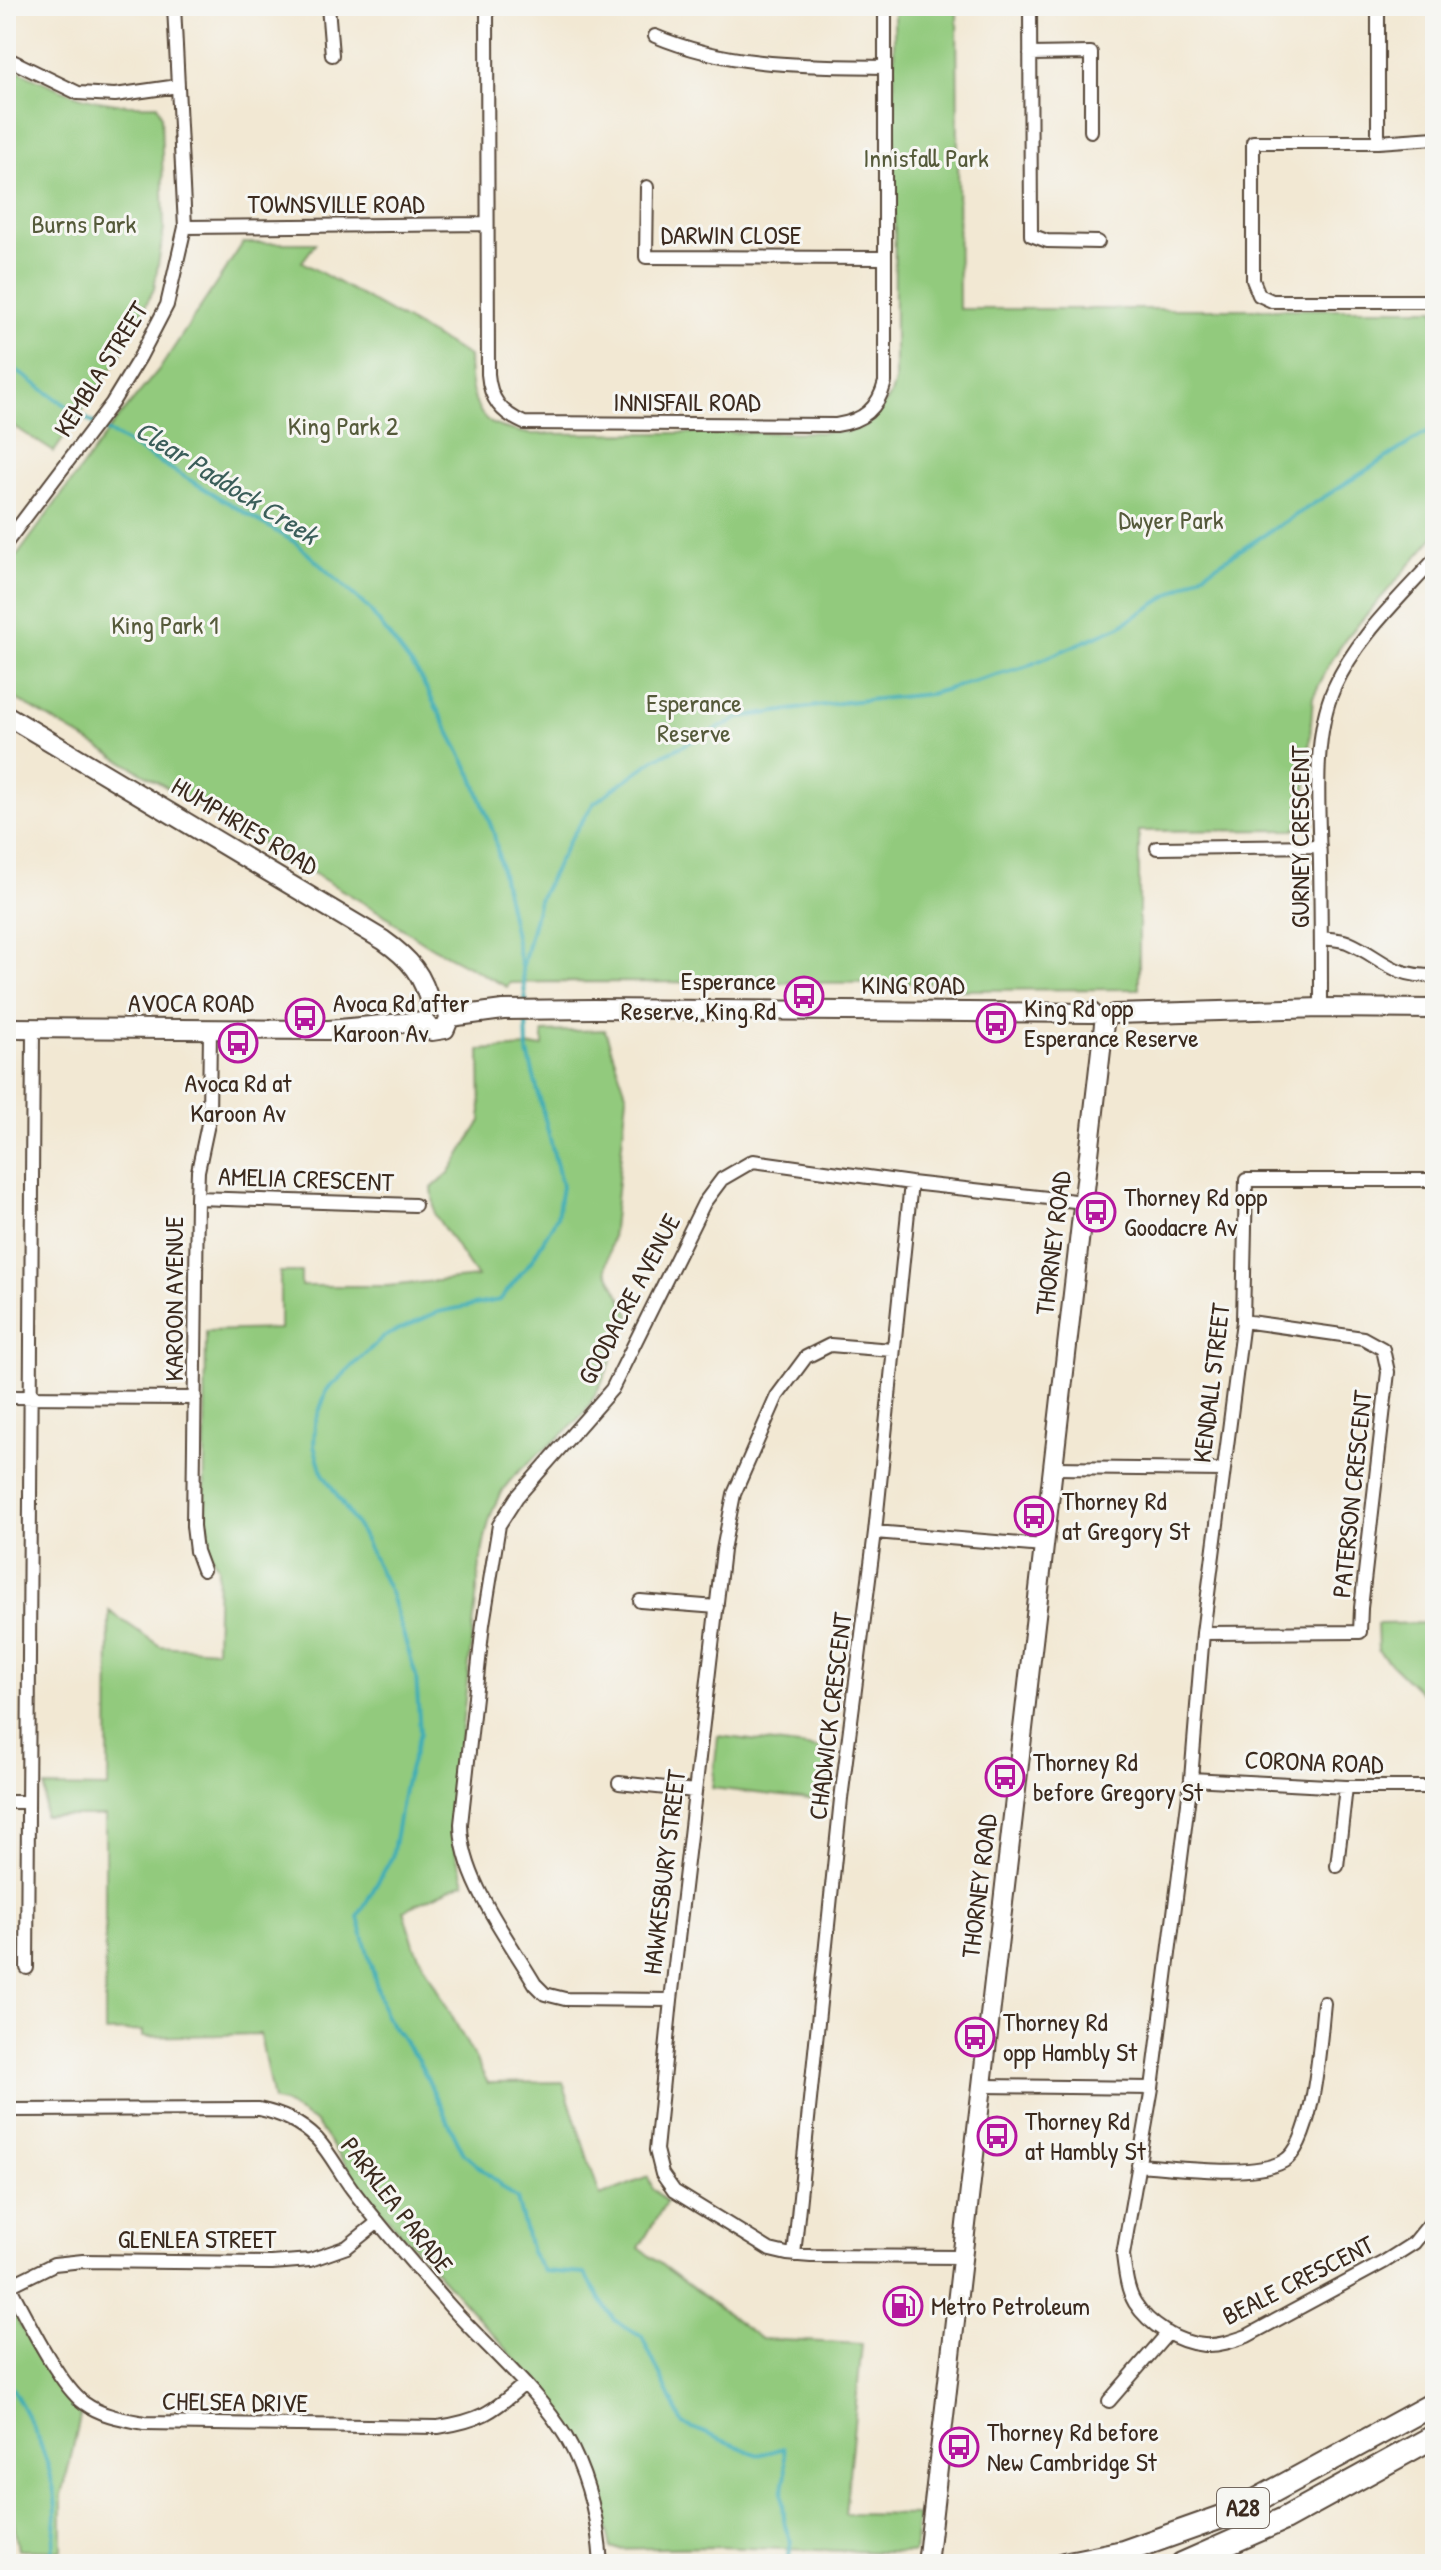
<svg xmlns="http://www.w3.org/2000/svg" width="1441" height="2570" font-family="'Patrick Hand',sans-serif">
	<rect width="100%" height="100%" fill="#f6f6f2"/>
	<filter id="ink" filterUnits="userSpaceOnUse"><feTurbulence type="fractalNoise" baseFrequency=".0125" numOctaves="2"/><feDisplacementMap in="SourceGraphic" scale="16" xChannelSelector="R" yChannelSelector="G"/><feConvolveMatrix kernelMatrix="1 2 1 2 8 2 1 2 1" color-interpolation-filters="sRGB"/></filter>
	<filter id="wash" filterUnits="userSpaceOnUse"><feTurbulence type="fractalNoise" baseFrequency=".006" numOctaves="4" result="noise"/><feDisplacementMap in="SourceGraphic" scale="32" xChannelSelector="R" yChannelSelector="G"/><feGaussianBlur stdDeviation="1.8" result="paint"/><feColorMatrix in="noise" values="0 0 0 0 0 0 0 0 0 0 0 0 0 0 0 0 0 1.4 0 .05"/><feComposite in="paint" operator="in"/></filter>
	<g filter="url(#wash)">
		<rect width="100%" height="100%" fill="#f2e8d3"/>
		<path fill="#92ca7d" stroke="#667a4e" stroke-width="2" d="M894 6H957L959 309H1435V536L1347 637 1331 661 1313 697 1304 817 1295 830 1139 831V989L959 990 958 983 553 982 509 983 507 987 428 945 391 921V919L6 693V571L115 422 161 367 243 243H316L302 262 469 356C469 376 471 410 491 423 502 429 517 431 529 434L845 432 866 426 890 397 895 381Z
			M6 65C63 91 92 108 157 105L161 114 164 229 154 289 119 358 54 452 6 421Z
			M605 1030 627 1096 612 1238 606 1269 630 1315C617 1345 604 1385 585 1411 562 1442 520 1462 501 1493 488 1515 485 1540 480 1564L451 1827 457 1858 465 1882 404 1910 415 1948 488 2083 563 2082 600 2196 648 2177 653 2189 666 2202 639 2248 761 2339 862 2344 845 2514 918 2515 914 2553 713 2547 611 2549 596 2477 586 2451 556 2404 368 2196 316 2123 283 2103 273 2101 260 2034 143 2037V2031L105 2032V1816H44L45 1787 108 1788 109 1611 160 1646 216 1650 218 1567 204 1543 206 1331 280 1329V1272H301V1286H387L477 1277 435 1215 432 1188 449 1173 481 1121 480 1050 543 1046V1032Z
			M1435 1623V1713H1426L1427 1699 1378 1651 1377 1624Z
			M718 1736 832 1750 826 1801 712 1788Z
			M6 2299C28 2339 47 2380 81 2412L62 2496V2551L18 2550 10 2498 6 2497Z"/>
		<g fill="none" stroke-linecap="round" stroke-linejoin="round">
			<path stroke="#3cadb5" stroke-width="4" d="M6 363 75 412 296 543 368 608 419 675 472 775 494 834 521 966
				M526 1003 522 969 539 900 569 841 594 803 655 759 742 717 846 702 930 694 1025 667 1120 626 1435 427
				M526 1016 527 1049 562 1186 557 1217 532 1260 500 1300 438 1312 383 1337 327 1390 315 1423 314 1446 322 1472 362 1534 391 1595 416 1676 420 1733 405 1784 392 1857 358 1917 385 2016 418 2060 464 2154 517 2199 531 2252 543 2271 585 2274 614 2320 642 2337 683 2424 758 2455 784 2448 786 2473 782 2494 785 2526 791 2542 788 2564
				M6 2378C30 2418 55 2465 56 2513 56 2530 52 2547 51 2564"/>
		</g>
	</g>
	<g filter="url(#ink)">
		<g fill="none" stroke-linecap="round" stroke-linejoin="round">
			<defs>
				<path id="street" d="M328 6 332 55
					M487 6 488 374C490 399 501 413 524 423L836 425C863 421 878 409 885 382V6
					M1030 6 1031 235 1047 241 1098 242
					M655 36C728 67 806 66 885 67
					M1030 54 1091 53V131
					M6 58 78 93 115 95 178 86
					M1435 138 1378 142H1253V280L1259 295 1272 301H1435
					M1378 142V6
					M647 187 646 257 885 258
					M185 227 486 224
					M6 543 112 403 140 357 167 305 185 227 174 6
					M1157 848 1320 846
					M1321 938C1329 939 1339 939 1347 942 1384 958 1388 976 1435 976
					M1321 1008C1321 960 1321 911 1320 863 1319 809 1312 737 1334 688 1356 638 1399 599 1435 559
					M1435 1180H1246L1243 1321 1203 1633 1191 1779 1152 2088 1123 2255C1125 2271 1127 2290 1135 2303 1149 2325 1178 2343 1204 2345 1219 2346 1233 2341 1247 2336L1384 2262 1414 2243 1435 2217
					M197 1198 415 1205
					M892 1350 830 1345 806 1357 777 1396 734 1494 723 1550 671 2000 656 2150 662 2174 674 2191 770 2250 787 2254 811 2256 962 2257
					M6 1397 195 1398
					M1053 1468 1223 1470
					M875 1532 1044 1546
					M203 1570 196 1551 193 1526 197 1198 198 1171 209 1119 210 1029
					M640 1601 717 1607
					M1203 1633 1360 1632 1361 1608 1388 1372 1383 1349 1363 1338 1243 1321
					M1191 1779 1346 1787H1435
					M619 1783 695 1791
					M6 1802H27
					M1337 1866 1346 1787
					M27 1968 33 1028
					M671 2000 565 1999 545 1994 535 1984C508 1938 461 1879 461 1824L483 1624 499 1525 517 1497 612 1389 704 1203 722 1179 753 1161 911 1183 1084 1202
					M982 2086 1152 2088
					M6 2110 259 2109C282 2114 300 2122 317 2139 330 2153 340 2173 352 2189 382 2229 416 2267 449 2305 485 2346 539 2391 566 2437 588 2475 598 2520 601 2564
					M1138 2165C1174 2167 1254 2179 1284 2161 1315 2143 1320 2038 1324 2003
					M794 2255 841 1799 875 1532 911 1183
					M6 2280C23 2311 58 2384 84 2403 102 2416 123 2419 144 2423L438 2427C479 2421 493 2412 523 2385
					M9 2286 54 2264 83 2261 272 2263 310 2260 347 2247 378 2222
					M1109 2401 1168 2333"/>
				<path id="secondary" d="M6 715 383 940C410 959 423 974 431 1007
					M1114 1014 1321 1008 1435 1009
					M450 1017 503 1010 594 1009 1092 1013
					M424 1021 432 1031 445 1029 450 1017 445 1009
					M6 1028 329 1030 424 1021
					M927 2564 1104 1024"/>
				<path id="highway" d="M1064 2564 1123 2552 1233 2513 1435 2403
					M1182 2564 1284 2519 1435 2436"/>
			</defs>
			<use href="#street" stroke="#564639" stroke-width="16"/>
			<use href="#secondary" stroke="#564639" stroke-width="22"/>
			<use href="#highway" stroke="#564639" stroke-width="26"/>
			<use href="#street" stroke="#fff" stroke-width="12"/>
			<use href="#secondary" stroke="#fff" stroke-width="18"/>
			<use href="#highway" stroke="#fff" stroke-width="22"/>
		</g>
	</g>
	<defs>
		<symbol id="bus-ring" viewBox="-11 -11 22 22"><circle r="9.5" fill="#f6f6f2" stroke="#b5179e" stroke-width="1.5"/><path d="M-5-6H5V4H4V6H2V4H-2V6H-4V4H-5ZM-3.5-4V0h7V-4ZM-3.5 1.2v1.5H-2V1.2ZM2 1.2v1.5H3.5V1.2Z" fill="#b5179e"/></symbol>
		<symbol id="fuel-ring" viewBox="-11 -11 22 22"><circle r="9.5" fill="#f6f6f2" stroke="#b5179e" stroke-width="1.5"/><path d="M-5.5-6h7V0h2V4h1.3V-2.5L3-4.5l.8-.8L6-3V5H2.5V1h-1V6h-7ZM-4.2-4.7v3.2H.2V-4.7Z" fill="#b5179e"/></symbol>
	</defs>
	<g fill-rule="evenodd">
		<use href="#bus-ring" x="782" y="974" width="44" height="44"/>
		<use href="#bus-ring" x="283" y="996" width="44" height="44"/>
		<use href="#bus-ring" x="974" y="1001" width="44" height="44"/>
		<use href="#bus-ring" x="216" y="1021" width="44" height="44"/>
		<use href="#bus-ring" x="1074" y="1190" width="44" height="44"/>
		<use href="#bus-ring" x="1012" y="1494" width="44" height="44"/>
		<use href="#bus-ring" x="983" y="1755" width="44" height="44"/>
		<use href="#bus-ring" x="953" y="2015" width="44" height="44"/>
		<use href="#bus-ring" x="975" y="2114" width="44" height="44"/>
		<use href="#fuel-ring" x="881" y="2284" width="44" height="44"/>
		<use href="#bus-ring" x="937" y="2425" width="44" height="44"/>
	</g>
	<g text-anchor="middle" stroke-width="6" stroke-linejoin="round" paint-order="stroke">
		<rect fill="#f6f6f2" stroke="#73675e" stroke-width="2" x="1217" y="2488" width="52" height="40" rx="6"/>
		<g font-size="24" font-weight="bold" fill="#3b2a1e">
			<text x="1243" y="2516">A28</text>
		</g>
		<g font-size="26" fill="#555a3a" stroke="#f6f6f2">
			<text x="926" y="167">Innisfall Park</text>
			<text x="84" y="233">Burns Park</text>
			<text x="343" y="435">King Park 2</text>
			<text x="1171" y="529">Dwyer Park</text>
			<text x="165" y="634">King Park 1</text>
			<text x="694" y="712">Esperance<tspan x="694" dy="30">Reserve</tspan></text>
		</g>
		<g font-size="26" fill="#3b2a1e" stroke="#f6f6f2">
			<text x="336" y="213">TOWNSVILLE ROAD</text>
			<text x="731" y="244">DARWIN CLOSE</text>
			<text transform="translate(101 369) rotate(-58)" y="9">KEMBLA STREET</text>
			<text x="687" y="411">INNISFAIL ROAD</text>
			<text transform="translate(245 826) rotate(31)" y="9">HUMPHRIES ROAD</text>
			<text transform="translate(1300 837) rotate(-90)" y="9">GURNEY CRESCENT</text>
			<text x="913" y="994">KING ROAD</text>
			<text x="191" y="1012">AVOCA ROAD</text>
			<text transform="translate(306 1179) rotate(2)" y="9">AMELIA CRESCENT</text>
			<text transform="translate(1053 1243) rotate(-83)" y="9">THORNEY ROAD</text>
			<text transform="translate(174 1299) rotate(-90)" y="9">KAROON AVENUE</text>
			<text transform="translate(629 1299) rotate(-62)" y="9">GOODACRE AVENUE</text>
			<text transform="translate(1211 1383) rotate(-83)" y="9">KENDALL STREET</text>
			<text transform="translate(1352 1494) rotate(-84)" y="9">PATERSON CRESCENT</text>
			<text transform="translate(830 1716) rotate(-83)" y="9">CHADWICK CRESCENT</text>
			<text transform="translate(1314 1762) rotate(2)" y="9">CORONA ROAD</text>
			<text transform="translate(664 1872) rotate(-83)" y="9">HAWKESBURY STREET</text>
			<text transform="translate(979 1886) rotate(-83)" y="9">THORNEY ROAD</text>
			<text transform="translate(397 2205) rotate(52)" y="9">PARKLEA PARADE</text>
			<text x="197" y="2248">GLENLEA STREET</text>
			<text transform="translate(1298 2280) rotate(-27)" y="9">BEALE CRESCENT</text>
			<text transform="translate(235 2402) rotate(1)" y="9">CHELSEA DRIVE</text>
		</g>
		<g font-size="26" fill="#3b2a1e" stroke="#f6f6f2" text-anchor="start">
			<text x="776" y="990" text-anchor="end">Esperance<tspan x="776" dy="30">Reserve, King Rd</tspan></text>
			<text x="333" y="1012">Avoca Rd after<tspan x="333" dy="30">Karoon Av</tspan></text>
			<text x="1024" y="1017">King Rd opp<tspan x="1024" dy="30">Esperance Reserve</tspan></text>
			<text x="238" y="1092" text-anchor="middle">Avoca Rd at<tspan x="238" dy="30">Karoon Av</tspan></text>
			<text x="1124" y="1206">Thorney Rd opp<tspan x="1124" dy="30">Goodacre Av</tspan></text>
			<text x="1062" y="1510">Thorney Rd<tspan x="1062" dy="30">at Gregory St</tspan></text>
			<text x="1033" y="1771">Thorney Rd<tspan x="1033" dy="30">before Gregory St</tspan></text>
			<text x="1003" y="2031">Thorney Rd<tspan x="1003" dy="30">opp Hambly St</tspan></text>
			<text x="1025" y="2130">Thorney Rd<tspan x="1025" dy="30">at Hambly St</tspan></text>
			<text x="931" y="2315">Metro Petroleum</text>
			<text x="987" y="2441">Thorney Rd before<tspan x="987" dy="30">New Cambridge St</tspan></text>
		</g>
		<g font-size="28" font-style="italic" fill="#3b5e5a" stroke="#f6f6f2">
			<text transform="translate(227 482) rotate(32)" y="10">Clear Paddock Creek</text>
		</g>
	</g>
	<rect width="1441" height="2570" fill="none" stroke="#f6f6f2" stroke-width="32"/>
</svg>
